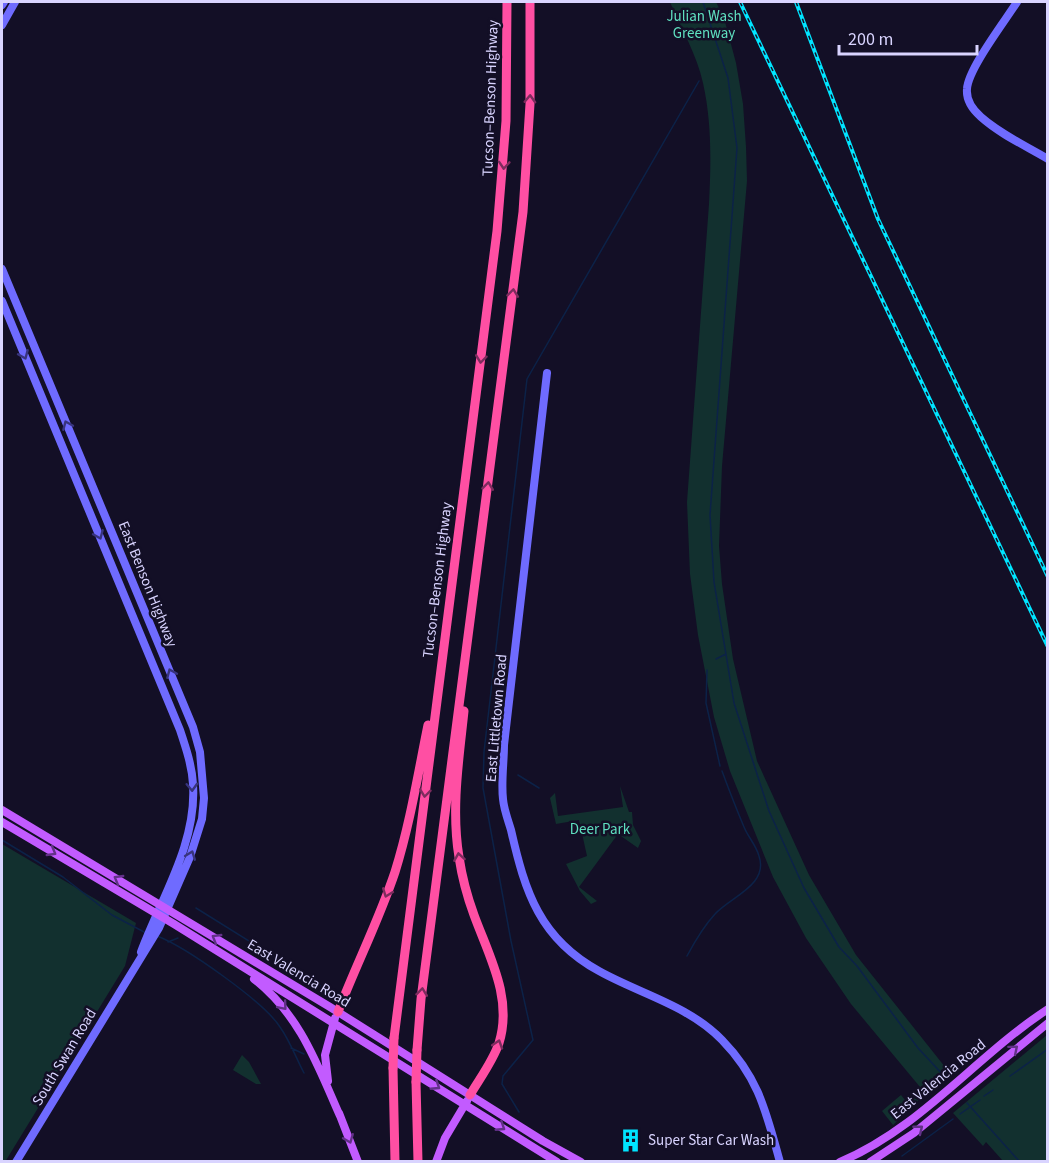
<svg xmlns="http://www.w3.org/2000/svg" width="1049" height="1163" font-family="'Source Sans 3',sans-serif">
	<rect width="100%" height="100%" fill="#130f26"/>
	<path fill="#12302f" d="M670 2H716L724 18 736 63 743 104 746 147 747 181 722 466 719 546 722 584 733 659 757 761 809 875 856 955 949 1072 893 1125 882 1111 901 1095 905 1100 920 1087 851 1004 806 938 773 877 730 771 714 717 698 635 690 574 687 502 709 204C711 163 712 123 703 83 697 55 681 28 670 2Z
		M620 786 629 812H632L633 825 641 841 638 848 618 834 579 887 597 901 591 904 580 891 566 864 587 856 579 820 556 824 550 798 555 793 558 816 623 807Z
		M2 844 136 923 125 966 5 1162 2 1161Z
		M1047 1035V1161H1003L986 1142 983 1146 953 1113Z
		M242 1055 249 1062 261 1084H256L233 1070Z"/>
	<g fill="none" stroke-linecap="round" stroke-linejoin="round">
		<path stroke="#0c2248" stroke-width="1.5" d="M703 2 728 78 737 148 710 515 714 582 734 703 769 811 804 888 839 947 857 966 918 1048 946 1078
			M716 659 726 654
			M707 670 706 703 720 766
			M518 775 539 788
			M2 840 63 877 112 915 146 933
			M196 908 334 994
			M157 936C186 947 264 1002 280 1027 290 1041 296 1058 304 1073
			M168 942 178 938
			M687 956C695 941 703 927 715 914 730 897 769 885 759 856 756 845 748 837 744 827 736 808 729 790 722 771
			M291 1048 304 1054
			M1010 1076 1048 1049
			M984 1096 993 1090
			M967 1103 1020 1162
			M519 1112 502 1084 503 1076 533 1040 511 941 483 788 484 752 527 379 699 81
			M960 1114 980 1100
			M902 1156 953 1119"/>
		<path stroke="#6f6bff" stroke-width="8" d="M1017 2C1005 21 968 69 967 89 966 100 973 110 981 117 1000 134 1026 146 1048 159
			M2 5 4 2
			M2 25 15 2
			M2 269 193 727 200 752 204 798 202 819 190 857 159 928 16 1162
			M2 301 180 730C186 748 192 766 193 784 197 844 161 898 141 952
			M547 373 504 745C504 762 501 782 503 799 504 810 508 820 511 830 525 892 540 939 599 971 640 994 688 1005 722 1040 759 1078 766 1112 780 1162"/>
		<path stroke="#c25bff" stroke-width="8" d="M2 810 330 1007 543 1141 581 1162
			M2 822 174 924 557 1162
			M254 979C300 1015 317 1064 340 1116
			M328 1081 325 1055 335 1018
			M339 1113 358 1162
			M436 1162 445 1138 467 1101
			M840 1162C921 1128 976 1056 1048 1009
			M870 1162 914 1133 1048 1023"/>
		<path stroke="#ff4fa3" stroke-width="9" d="M464 711C459 759 451 809 459 857 462 877 467 896 474 915 489 956 513 998 499 1043 493 1061 480 1078 470 1095
			M338 1012C356 965 379 920 395 872 410 824 418 774 428 725
			M394 1038 497 231 506 121 507 2
			M417 1050 421 999 523 212 530 104V2
			M393 1068 395 1162
			M416 1082 418 1162"/>
		<defs>
			<path id="rail" d="M740 2 1048 647
				M796 2 878 219 1048 577"/>
		</defs>
		<use href="#rail" stroke="#00e5ff" stroke-width="4"/>
		<use href="#rail" stroke="#130f26" stroke-width="1.5" stroke-dasharray="4.5" stroke-linecap="butt"/>
		<path stroke="#ff4fa3" stroke-width="9" d="M393 1068 394 1038
			M416 1082 417 1050"/>
	</g>
	<defs><path id="oneway-chevron" d="M-2-3.5L2.5 0L-2 3.5" fill="none" stroke-width="1.6" stroke-linecap="round" stroke-linejoin="round" transform="scale(1.5)"/></defs>
	<g stroke="#7d2c5e">
		<use href="#oneway-chevron" transform="translate(530 99) rotate(-88)"/>
		<use href="#oneway-chevron" transform="translate(504 165) rotate(94)"/>
		<use href="#oneway-chevron" transform="translate(513 293) rotate(-83)"/>
		<use href="#oneway-chevron" transform="translate(481 359) rotate(97)"/>
		<use href="#oneway-chevron" transform="translate(488 486) rotate(-83)"/>
		<use href="#oneway-chevron" transform="translate(425 793) rotate(97)"/>
		<use href="#oneway-chevron" transform="translate(459 857) rotate(-99)"/>
		<use href="#oneway-chevron" transform="translate(387 893) rotate(111)"/>
		<use href="#oneway-chevron" transform="translate(422 992) rotate(-83)"/>
		<use href="#oneway-chevron" transform="translate(498 1044) rotate(-72)"/>
	</g>
	<g stroke="#38347d">
		<use href="#oneway-chevron" transform="translate(24 355) rotate(67)"/>
		<use href="#oneway-chevron" transform="translate(67 425) rotate(-113)"/>
		<use href="#oneway-chevron" transform="translate(99 535) rotate(67)"/>
		<use href="#oneway-chevron" transform="translate(171 673) rotate(-113)"/>
		<use href="#oneway-chevron" transform="translate(192 787) rotate(88)"/>
		<use href="#oneway-chevron" transform="translate(191 855) rotate(-69)"/>
	</g>
	<g stroke="#623188">
		<use href="#oneway-chevron" transform="translate(52 852) rotate(30)"/>
		<use href="#oneway-chevron" transform="translate(118 879) rotate(-150)"/>
		<use href="#oneway-chevron" transform="translate(216 938) rotate(-149)"/>
		<use href="#oneway-chevron" transform="translate(283 1006) rotate(50)"/>
		<use href="#oneway-chevron" transform="translate(1014 1049) rotate(-40)"/>
		<use href="#oneway-chevron" transform="translate(436 1086) rotate(33)"/>
		<use href="#oneway-chevron" transform="translate(501 1127) rotate(33)"/>
		<use href="#oneway-chevron" transform="translate(919 1129) rotate(-39)"/>
		<use href="#oneway-chevron" transform="translate(349 1139) rotate(68)"/>
	</g>
	<defs>
		<symbol id="building-bare" viewBox="-9 -9 18 18"><path d="M-4-6H4V6H1V3H-1V6H-4ZM-2.5-4.3h1.7v1.8h-1.7ZM.8-4.3h1.7v1.8H.8ZM-2.5-1h1.7V.8h-1.7ZM.8-1h1.7V.8H.8Z" fill="#00e5ff" stroke="#130f26" stroke-width="2.5" paint-order="stroke"/></symbol>
	</defs>
	<g fill-rule="evenodd">
		<use href="#building-bare" x="614" y="1124" width="33" height="33"/>
	</g>
	<g text-anchor="middle" stroke-width="5" stroke-linejoin="round" paint-order="stroke">
		<g font-size="15" fill="#5fe0c0" stroke="#130f26">
			<text x="704" y="21">Julian Wash<tspan x="704" dy="17">Greenway</tspan></text>
			<text x="600" y="834">Deer Park</text>
		</g>
		<g font-size="15" fill="#d9d4ff" stroke="#130f26">
			<text transform="translate(490 98) rotate(-88)" y="5">Tucson–Benson Highway</text>
			<text transform="translate(437 580) rotate(-83)" y="5">Tucson–Benson Highway</text>
			<text transform="translate(148 584) rotate(68)" y="5">East Benson Highway</text>
			<text transform="translate(496 718) rotate(-85)" y="5">East Littletown Road</text>
			<text transform="translate(299 973) rotate(31)" y="5">East Valencia Road</text>
			<text transform="translate(64 1057) rotate(-59)" y="5">South Swan Road</text>
			<text transform="translate(938 1079) rotate(-39)" y="5">East Valencia Road</text>
		</g>
		<g font-size="15" fill="#d9d4ff" stroke="#130f26" text-anchor="start">
			<text x="648" y="1145">Super Star Car Wash</text>
		</g>
	</g>
	<rect width="1049" height="1163" fill="none" stroke="#d9d4ff" stroke-width="6"/>
	<path d="M839 45v9h138v-9" fill="none" stroke="#d9d4ff" stroke-width="3"/>
	<text x="848" y="45" font-size="18" fill="#d9d4ff" stroke="#130f26" stroke-width="4.5" paint-order="stroke">200 m</text>
</svg>
